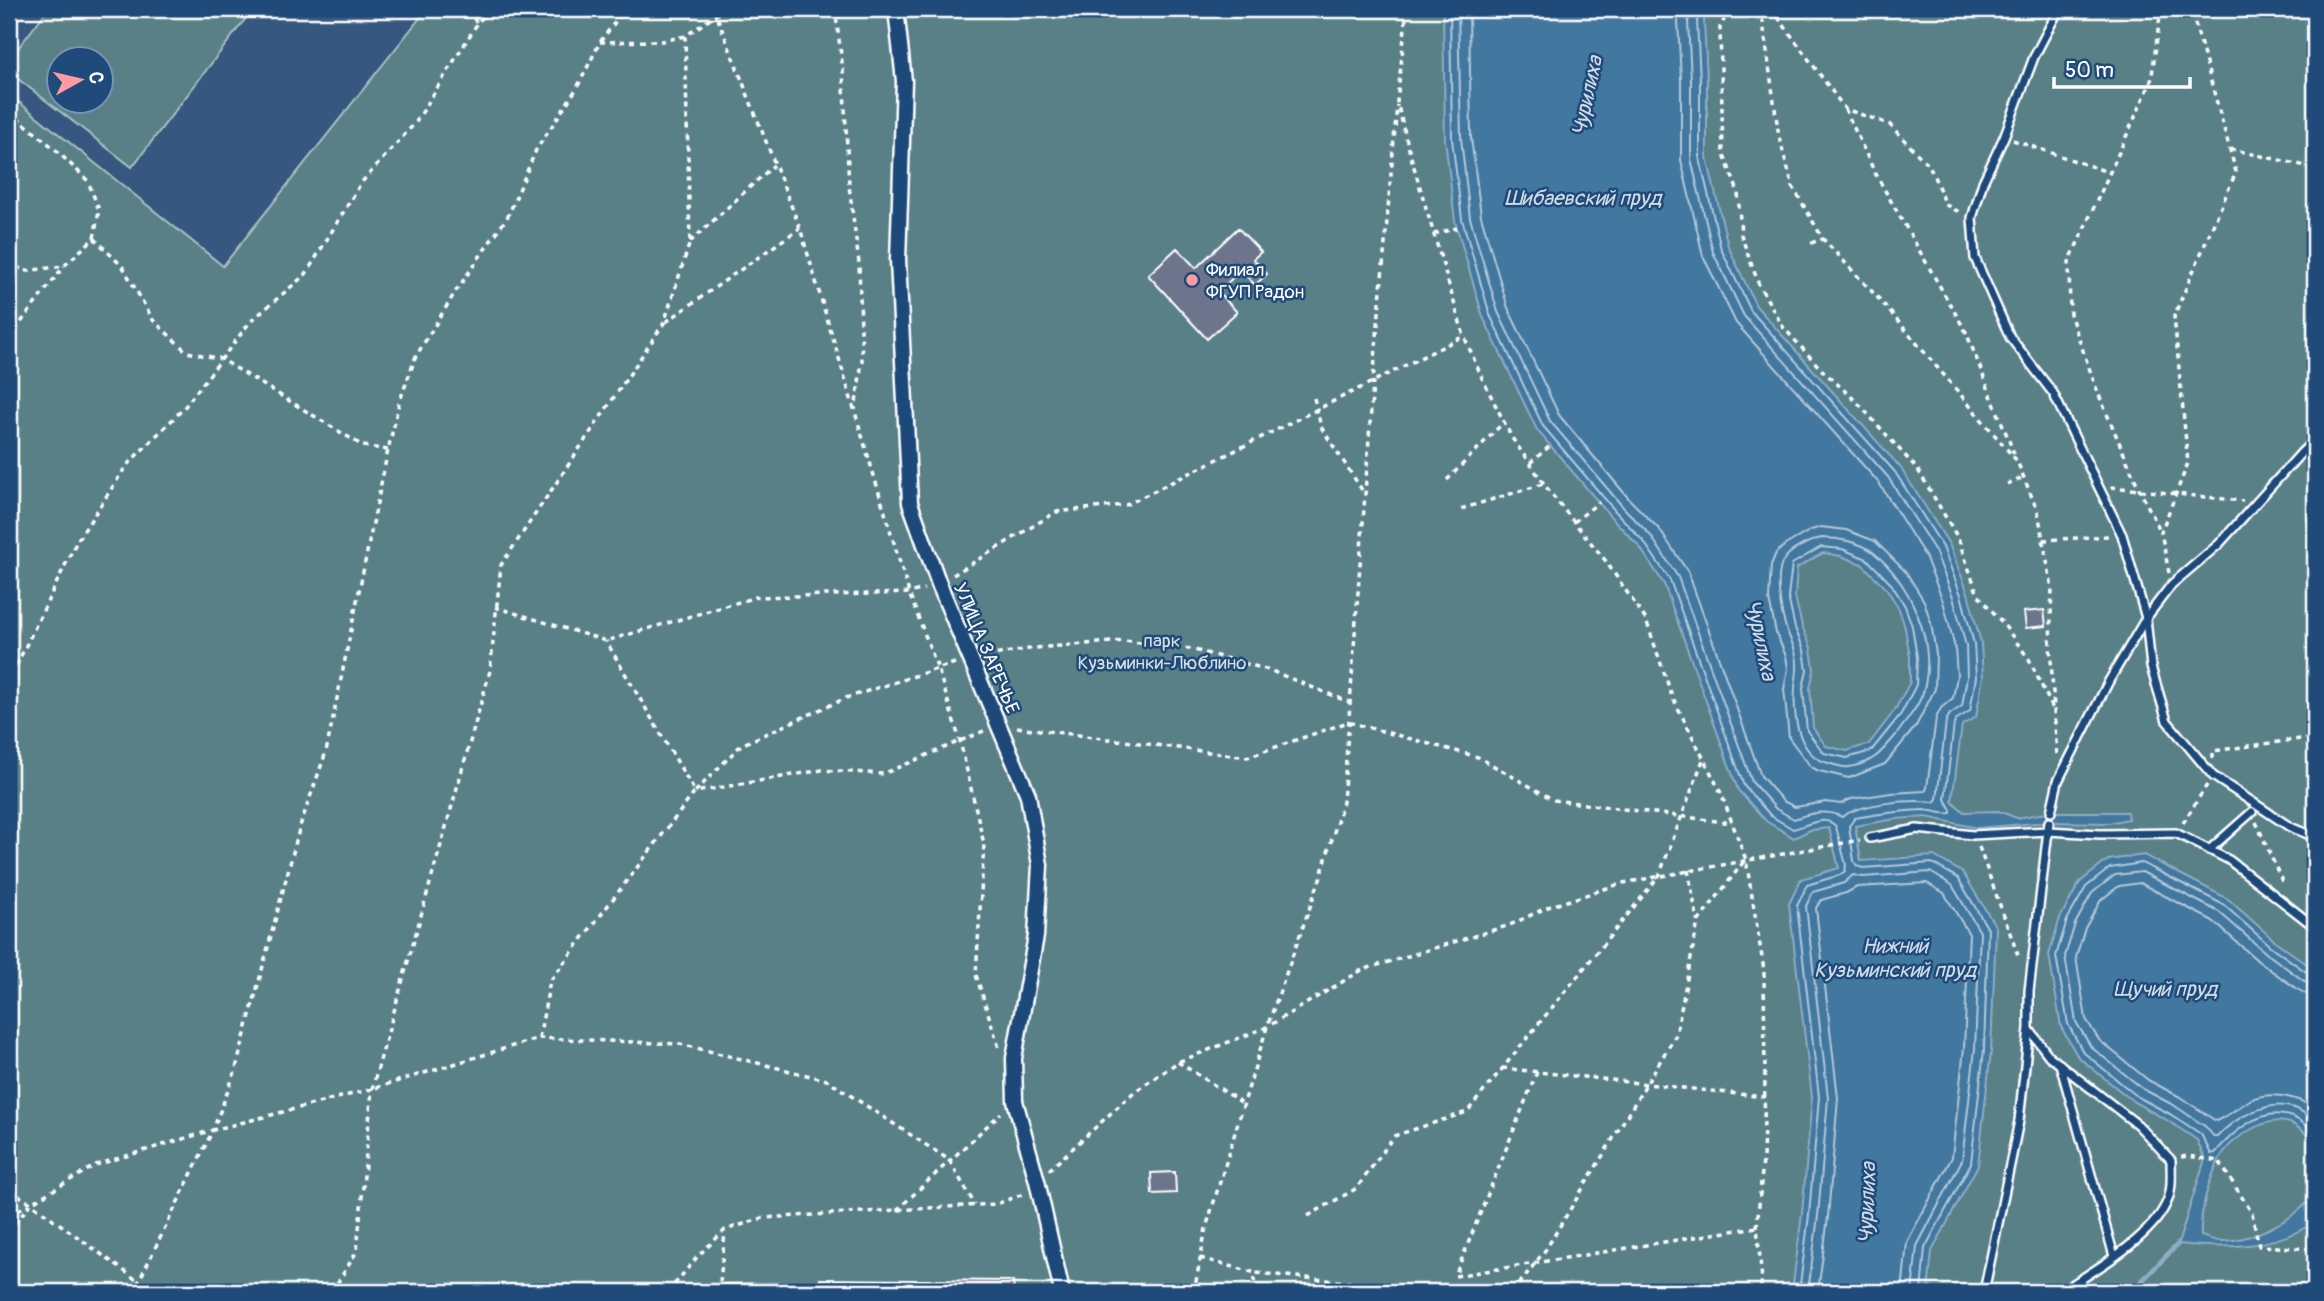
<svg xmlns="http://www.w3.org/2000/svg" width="2324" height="1301" font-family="Pangolin,sans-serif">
	<rect width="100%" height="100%" fill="#365780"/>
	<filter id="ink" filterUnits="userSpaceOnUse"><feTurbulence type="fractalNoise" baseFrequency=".0143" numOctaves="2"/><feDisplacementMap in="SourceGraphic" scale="14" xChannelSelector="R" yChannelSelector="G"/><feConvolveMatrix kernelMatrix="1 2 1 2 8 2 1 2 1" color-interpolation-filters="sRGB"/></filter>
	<g filter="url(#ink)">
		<path fill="#598086" stroke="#acc0c2" stroke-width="2" fill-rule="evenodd" d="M48 9H253L132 167 9 72V60ZM60 60H102V102H60Z
			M427 9H2315V1292H9V94L223 266Z"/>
		<path fill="#42779f" stroke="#8eadc5" stroke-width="2" fill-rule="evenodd" d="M1443 9H1710L1704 21 1707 80V158L1728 246 1756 306 1900 467 1949 544 1968 593 1981 643 1983 677 1976 717 1962 725 1952 801 1964 812 1998 811 2017 818 2051 812H2127L2128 819 2109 823 2049 822 1977 828 1927 817 1895 819 1855 826 1861 861 1934 856 1963 873 1996 927 1991 1051 1978 1165 1932 1251 1928 1292H1792L1802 1214 1812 1097 1789 904 1801 879 1839 868 1829 828 1810 830 1794 838 1766 821 1738 790 1664 584 1639 546 1611 517 1537 430 1483 317 1455 221 1445 139ZM1823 553 1841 556 1862 564 1887 589 1899 609 1905 628 1910 657V682L1895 710 1869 744 1847 751 1826 746 1813 728 1810 688 1814 670 1811 648 1802 626 1795 597 1797 568Z
			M2144 855 2228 899 2275 941 2315 970V1143C2310 1137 2298 1126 2290 1123 2264 1115 2228 1140 2218 1162 2207 1186 2200 1211 2201 1236 2208 1238 2216 1242 2223 1241 2253 1240 2300 1218 2315 1192V1222C2273 1249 2226 1249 2178 1244L2205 1159 2197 1140 2167 1120 2134 1102 2078 1057 2061 1027 2049 955 2060 918 2080 882 2108 860Z"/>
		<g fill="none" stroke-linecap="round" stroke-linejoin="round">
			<path stroke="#b3c9d9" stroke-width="2" d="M1450 9 1452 139 1462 219 1490 315 1543 426 1616 512 1644 542 1670 580 1744 786 1771 816 1793 829C1806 826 1827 813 1836 827L1846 865 1845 871 1840 875 1807 885 1797 906 1819 1097 1809 1215 1799 1292
				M1458 9 1461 138 1470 218 1498 312 1550 421 1623 507 1651 536 1678 577 1752 782 1776 809 1794 819C1810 813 1826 809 1842 817 1860 803 1911 799 1934 802L1937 799 1946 721 1950 714 1962 706 1967 677 1966 646 1953 597 1935 551 1888 477 1744 316 1713 252 1691 159V80L1688 21 1693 9
				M1469 9 1471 137 1481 216 1508 308 1559 415 1630 500 1659 529 1688 572 1761 776 1783 801 1795 807 1826 802 1841 804 1851 799 1891 793 1925 791 1927 788 1936 718 1941 708 1953 698 1957 676 1955 648 1943 601 1925 556 1879 483 1736 323 1703 256 1681 160V80L1678 21 1681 9
				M1702 9 1697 21 1700 80V159L1721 249 1751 311 1895 472 1943 547 1961 595 1974 644 1976 677 1970 711 1957 719 1954 724 1945 799 1951 810V813C1942 815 1933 810 1923 810 1900 811 1877 814 1855 818L1849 826 1854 861 1857 866 1863 868 1932 863 1958 878 1988 929 1984 1050 1971 1163 1925 1248 1921 1292
				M1821 527 1846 530 1875 541 1906 572 1924 601 1931 623 1936 654 1935 689 1916 726 1885 764 1849 778 1819 771 1811 767 1789 738 1784 689 1788 669 1786 656 1776 633 1769 599 1771 565 1776 553 1785 545 1811 530Z
				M1822 538C1838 538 1860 542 1873 552 1909 582 1935 637 1925 685 1922 703 1906 721 1896 735 1882 752 1872 764 1849 767 1842 768 1835 765 1828 763 1797 755 1793 715 1795 687 1796 676 1799 667 1796 656 1795 647 1790 639 1787 631 1781 614 1773 573 1785 558 1792 549 1811 540 1822 538Z
				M1821 547 1842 549 1867 559 1892 585 1905 606 1912 626 1917 657 1916 685 1901 714 1871 751 1847 758 1824 753 1807 731 1803 688 1807 670 1804 650 1795 628 1788 597 1792 564Z
				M2315 975 2309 974 2270 946 2224 905 2142 863 2110 868 2086 887 2067 920 2056 956 2068 1024 2083 1052 2138 1097 2170 1114 2201 1134 2211 1154 2215 1153C2233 1132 2262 1106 2292 1117 2300 1119 2309 1128 2315 1133
				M2315 984 2304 981 2266 953 2219 912 2142 872 2115 875 2092 893 2075 924 2065 956 2076 1022 2091 1047 2143 1089 2175 1106 2206 1127 2214 1137H2217C2234 1118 2271 1097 2297 1109 2304 1112 2310 1118 2315 1122
				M2315 995 2306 994 2297 989 2258 961 2213 921 2140 883 2119 886 2101 900 2085 928 2076 957 2086 1019 2099 1040 2148 1080 2180 1097 2216 1121C2228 1116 2239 1107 2250 1100 2270 1090 2299 1097 2315 1109
				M1808 1292 1818 1216 1828 1098 1806 906 1813 892 1844 883 1853 875 1863 877 1930 872 1952 885 1980 932 1975 1049 1962 1160 1917 1246 1912 1292
				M1818 1292 1828 1217 1838 1098 1816 908 1821 900 1846 893 1857 887 1927 883 1944 893 1969 934 1964 1048 1952 1157 1907 1242 1902 1292"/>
			<path stroke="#8eadc5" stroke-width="5" d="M2131 1292 2178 1244"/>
		</g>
		<path fill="#6d758d" stroke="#fff" stroke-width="2" d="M1238 228 1261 252 1253 259 1267 274 1255 285 1241 270 1218 292 1237 312 1207 339 1148 275 1177 248 1196 268Z
			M2044 610 2046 626 2026 628 2024 612Z
			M1175 1172 1176 1193 1152 1194 1151 1173Z
			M820 1279 1013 1281 1014 1292H724V1284L820 1283Z"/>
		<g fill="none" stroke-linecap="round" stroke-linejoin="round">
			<defs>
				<path id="lane" d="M2059 9 2034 57 2004 137 1983 182 1972 218 1975 258 2010 337 2053 393 2122 535 2146 618 2151 667 2167 721 2213 776 2290 827 2315 837
					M2051 812 2058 781 2109 681 2146 618 2172 584 2219 544 2302 452 2315 440
					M1870 838 1917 829 1973 835 2048 831 2100 834 2176 833 2229 860 2315 927
					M2209 850 2252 812
					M2029 1029 2049 1056 2138 1125 2171 1160C2171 1174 2173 1190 2166 1204 2150 1239 2093 1271 2061 1292
					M2060 1064 2114 1256
					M1984 1292 2019 1121 2029 1028V991L2049 822"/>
				<path id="street" d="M896 9 904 81 898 260 910 503 939 584 1028 795 1040 865 1036 936 1014 1058 1015 1101 1037 1181 1062 1292"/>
			</defs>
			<use href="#lane" stroke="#fff" stroke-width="12"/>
			<use href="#street" stroke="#fff" stroke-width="19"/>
			<path stroke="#fff" stroke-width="3.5" stroke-dasharray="5 5" stroke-linecap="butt" d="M469 9 477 24
				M714 9 800 228 909 593 938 669 960 741 984 844 976 975 999 1048
				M835 9 843 70 849 186 859 263 862 361 855 410
				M1407 9 1397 102 1411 157 1464 336 1482 378 1512 438 1552 495 1605 560 1646 620 1672 696 1721 793 1746 860 1764 970 1765 1081 1763 1160 1757 1227 1762 1280 1759 1292
				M1730 9 1720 27 1723 152 1738 192 1741 235 1759 285 1783 327 1821 369 1857 402 1918 470 1958 538 1978 595 2001 621 2029 659 2053 709
				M1761 9 1779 137 1793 187 1823 239 1879 299 2017 461 2038 512 2052 588 2050 644 2057 757
				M1772 9 1845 109 1889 124 1930 167 1946 205 1961 213
				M2161 9 2151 82 2069 262 2070 314 2098 393 2140 491 2161 532
				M600 42 662 41 685 36
				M1845 109 1875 173 1966 332 2015 456
				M9 111 55 149 88 181 99 210 94 238 64 266 26 271 9 264
				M2013 140 2111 173
				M2230 149 2315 168
				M1434 234 1457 228
				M94 238 123 267 153 320 187 352 221 359 363 446 388 450
				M690 242 774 165
				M1811 243 1823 239
				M666 322 800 228
				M9 338 64 266
				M1314 398 1321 427 1364 493
				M1530 463 1551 445
				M1447 480 1504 422
				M2007 484 2024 477
				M2111 487 2243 501
				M1461 509 1543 484
				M1574 522 1599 502
				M2043 540 2109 536
				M2169 573 2161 532 2188 463 2174 316 2236 172 2193 16 2195 9
				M953 575 1056 512 1126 505 1464 336
				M495 607 606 641 756 597 909 593 924 589
				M987 656 1035 648 1124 641 1191 649 1269 670 1349 702
				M955 663 846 698 741 745 695 792 822 770 883 774 986 730
				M9 672 17 664 77 541 127 465 183 409 250 322 306 274 361 183 416 122 477 24 489 9
				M1017 727 1247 757 1348 722 1478 757 1554 800 1732 823
				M2213 758V751L2315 737
				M2256 822 2284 886
				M2183 823 2207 785
				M1979 847 2019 958
				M1688 870 1698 922
				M539 1038 550 981 695 792 606 641
				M1178 1062 1244 1104
				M1502 1068 1765 1097
				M1537 1072 1455 1276 1757 1227
				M2181 1157 2188 1156 2219 1161 2252 1213 2259 1246 2315 1249
				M1049 1170 1134 1092 1178 1062 1267 1027 1362 970 1510 925 1548 907 1623 883 1860 840
				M9 1190 31 1203 153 1292
				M897 1210 1001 1113
				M9 1215 30 1204
				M1308 1216 1357 1188 1394 1136 1467 1112 1659 876 1703 760
				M9 1231 31 1203 96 1165 213 1130 235 1072 300 826 326 752 388 450 399 403 416 356 456 291 508 216 536 150 577 88 600 42 625 9
				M1200 1258 1256 1273
				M131 1292 138 1283 213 1130 372 1089 539 1038 680 1044 827 1080 949 1160 975 1205
				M332 1292 357 1251 372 1089 490 671 501 565 664 323 690 242 685 36 725 9
				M668 1292 698 1256 725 1230 763 1218 997 1204 1026 1193
				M719 1292 725 1232
				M1194 1292 1206 1228 1267 1027 1320 879 1343 802 1373 382 1397 105
				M1252 1292 1256 1273 1446 1292
				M1513 1292 1546 1249 1676 1035 1698 922 1745 860"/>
			<use href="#lane" stroke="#1f4a7a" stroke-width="7"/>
			<use href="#street" stroke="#1f4a7a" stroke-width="14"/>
		</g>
	</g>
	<circle fill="#ff9aa2" stroke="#1f4a7a" stroke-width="2.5" cx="1192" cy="280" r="7"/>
	<g text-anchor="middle" stroke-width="5" stroke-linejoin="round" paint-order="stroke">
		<g font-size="19" fill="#fff" stroke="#1f4a7a" text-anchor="start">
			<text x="1206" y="276">Филиал<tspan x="1206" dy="22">ФГУП Радон</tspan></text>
		</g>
		<g font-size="19" fill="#d6dfe1" stroke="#1f4a7a">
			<text x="1162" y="647">парк<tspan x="1162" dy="22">Кузьминки-Люблино</tspan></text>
		</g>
		<g font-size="19" fill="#fff" stroke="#1f4a7a">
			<text transform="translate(987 648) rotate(67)" y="7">УЛИЦА ЗАРЕЧЬЕ</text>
		</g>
		<g font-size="21" font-style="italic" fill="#d0dde7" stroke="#1f4a7a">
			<text transform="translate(1587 96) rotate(-78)" y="7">Чурилиха</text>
			<text x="1583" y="205">Шибаевский пруд</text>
			<text transform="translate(1761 640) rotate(78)" y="7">Чурилиха</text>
			<text x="1895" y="953">Нижний<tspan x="1895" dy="24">Кузьминский пруд</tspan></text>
			<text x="2165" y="996">Щучий пруд</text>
			<text transform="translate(1867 1203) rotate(-88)" y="7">Чурилиха</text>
		</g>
	</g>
	<rect width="2324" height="1301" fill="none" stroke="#1f4a7a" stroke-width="35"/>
	<rect x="18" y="18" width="2289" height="1266" fill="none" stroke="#fff" stroke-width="2.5" filter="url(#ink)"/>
	<g transform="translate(80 80) rotate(82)"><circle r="33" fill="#1f4a7a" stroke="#7992af" stroke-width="2"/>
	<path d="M0-5L12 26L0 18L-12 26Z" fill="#ff9aa2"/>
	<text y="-10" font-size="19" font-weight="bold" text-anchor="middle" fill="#ffffff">С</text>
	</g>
	<path d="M2054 77v10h136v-10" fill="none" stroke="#ffffff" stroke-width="3.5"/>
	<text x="2065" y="77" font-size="21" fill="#ffffff" stroke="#1f4a7a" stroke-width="5" paint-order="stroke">50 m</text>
</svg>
